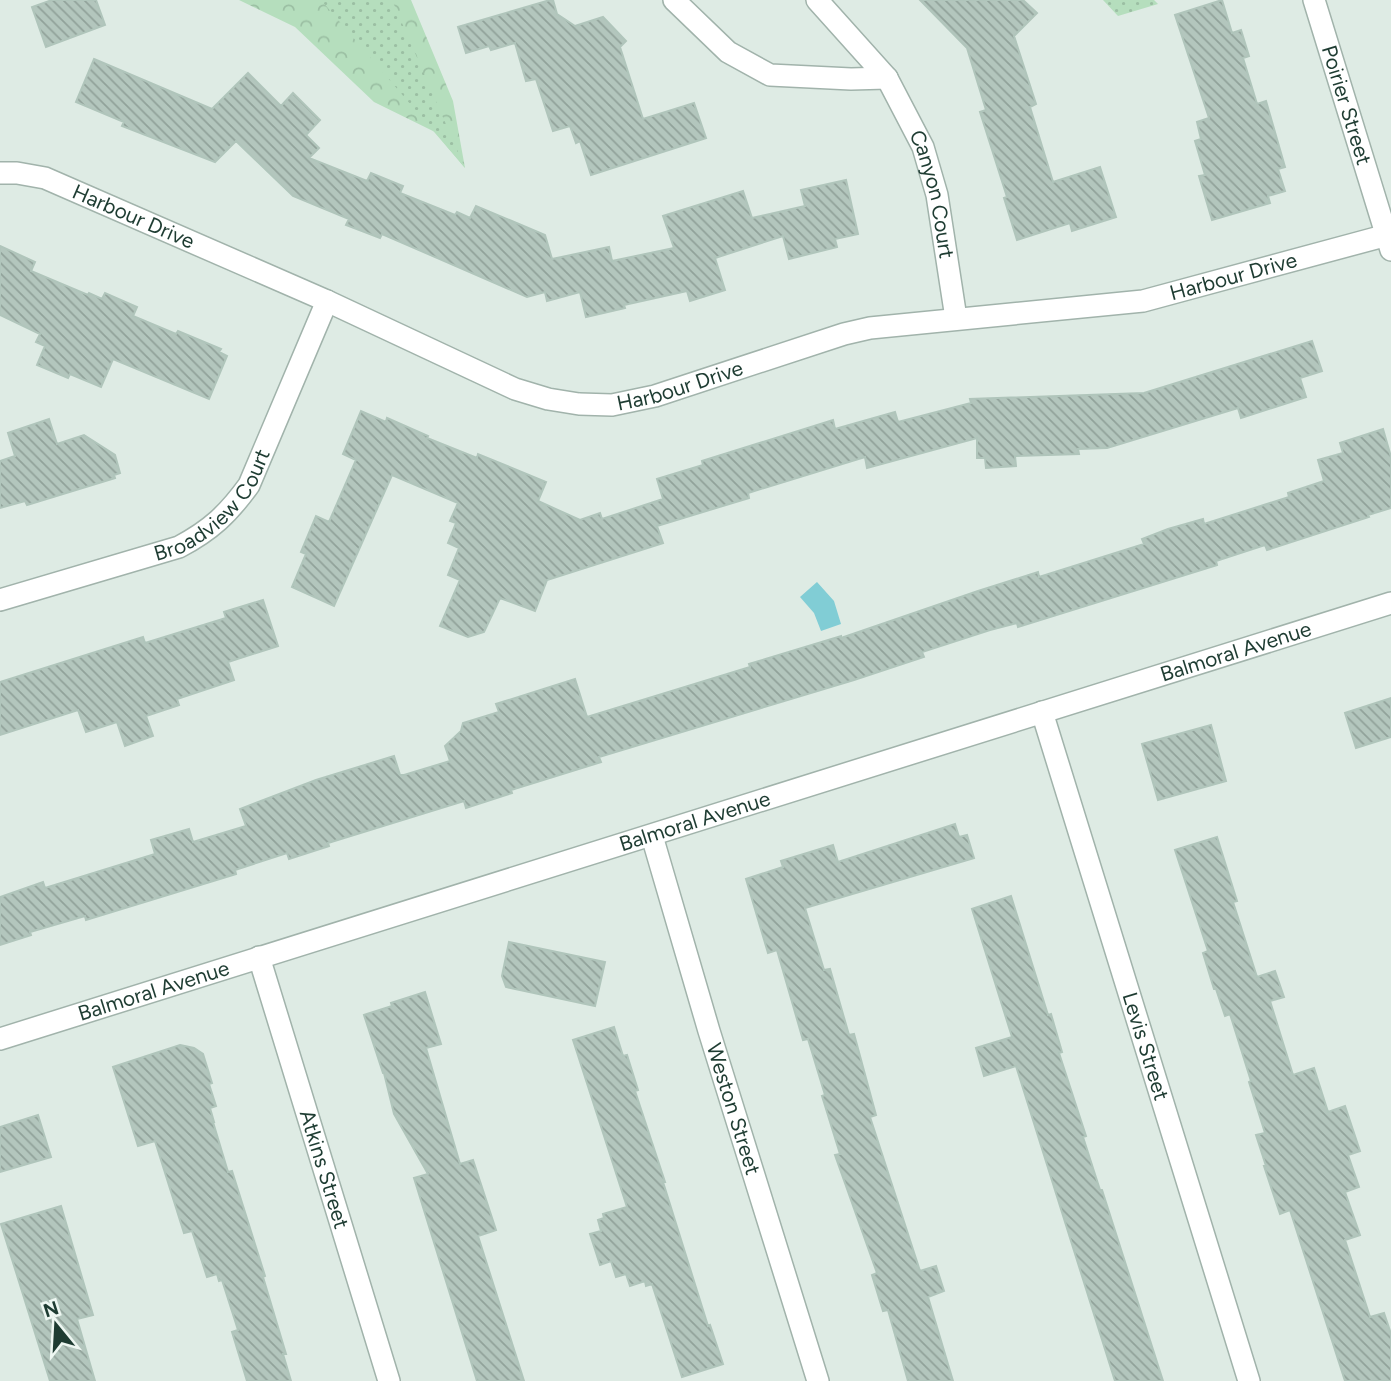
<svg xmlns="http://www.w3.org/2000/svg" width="1391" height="1381" font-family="Figtree,sans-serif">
	<defs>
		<pattern id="forest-crowns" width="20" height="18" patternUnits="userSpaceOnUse" patternTransform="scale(1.75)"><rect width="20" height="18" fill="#b5debd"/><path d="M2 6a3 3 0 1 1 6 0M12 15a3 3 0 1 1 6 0" fill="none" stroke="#9bbfa3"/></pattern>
		<pattern id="park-dots" width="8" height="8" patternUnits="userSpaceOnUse" patternTransform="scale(1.75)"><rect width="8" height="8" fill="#b5debd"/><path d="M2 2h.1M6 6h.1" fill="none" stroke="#9bbfa3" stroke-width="1.8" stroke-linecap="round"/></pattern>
		<pattern id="building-back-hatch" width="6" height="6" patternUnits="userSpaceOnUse" patternTransform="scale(1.75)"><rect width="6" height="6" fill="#b3c6bd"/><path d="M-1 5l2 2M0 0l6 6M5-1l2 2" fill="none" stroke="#91a29a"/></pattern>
	</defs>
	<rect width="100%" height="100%" fill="#deebe4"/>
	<path fill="url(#forest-crowns)" d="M239 0H411L453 101 465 168 435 132 374 102 295 27Z"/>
	<path fill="url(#park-dots)" d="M321 0H392L465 168Z
		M1103 0H1154L1158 4 1118 16Z"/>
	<path fill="#81cdd5" d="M817 582 834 601 841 624 821 631 814 613 800 597Z"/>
	<path fill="url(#building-back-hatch)" stroke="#b0c5bb" stroke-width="2" d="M52 0H96L105 25 46 47 32 7Z
		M550 0H553L557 14 575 26 603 17 626 41 620 47 643 119 694 103 706 138 591 175 580 141 576 143 570 126 553 131 536 79 526 81 515 43 491 50 489 46 466 53 458 27Z
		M920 0H1023L1037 13 1014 36 1036 104 1030 107 1053 182 1100 167 1116 217 1072 231 1070 223 1017 240 1004 198 1007 197 980 112 986 110 967 48Z
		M1222 0 1232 33 1241 30 1249 56 1243 58 1257 104 1266 101 1285 167 1278 169 1285 191 1268 196 1270 203 1212 220 1199 176 1205 175 1195 141 1201 139 1197 122 1209 118 1175 15Z
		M94 59 212 109 248 73 281 106 293 93 320 120 306 135 319 148 309 158 367 181 371 173 403 186 400 193 455 215 457 212 470 218 476 206 545 235 552 259 609 247 612 261 674 248 663 216 743 191 752 218 805 206 801 190 846 180 858 234 835 239 837 247 789 259 783 236 715 258 725 290 690 301 687 291 624 305 625 308 586 317 580 292 547 301 545 292 527 297 382 234 380 238 346 225 349 219 293 196 236 141 215 162 122 126 124 122 76 102Z
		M0 246 35 262 31 271 88 295 89 293 102 299 105 293 137 307 133 316 176 334 178 331 221 349 219 352 227 356 209 399 113 359 101 387 70 374 68 378 37 365 45 346 36 342 40 334 0 315Z
		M1312 341 1322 371 1300 378 1306 397 1241 418 1238 408 1107 448 1078 449 1079 454 1015 456 1016 466 986 468 985 458H977V438L867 468 865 457 748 493 749 498 657 526 663 543 547 580 535 611 500 598 484 632 468 637 440 626 460 580 448 575 459 548 448 543 456 523 450 521 458 503 392 475 334 606 292 587 306 554 301 552 316 516 329 522 356 460 343 454 361 411 386 422 387 418 428 436 427 438 477 458 478 454 546 482 538 501 580 520 600 513 602 519 663 499 657 479 703 465 702 461 833 420 835 429 895 412 898 422 971 403 970 399 1144 393Z
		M49 419 57 444 84 435 115 455 120 473 114 475 115 478 27 505 25 501 0 508V461L15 456 8 433Z
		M1383 429 1391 457V508L1368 515 1369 517 1267 550 1265 545 1216 561 1217 565 1018 627 1017 623 990 630 922 652 924 657 854 680 599 757 601 762 511 790 512 793 466 808 464 801 328 843 329 846 289 859 287 853 235 870 236 874 86 920 85 916 30 932 31 935 0 945V897L43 882 45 888 155 854 151 840 189 829 193 842 246 826 240 809 316 780 394 756 400 775H404L450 761 445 746 461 731 463 723 499 712 496 704 575 679 587 717 750 667 749 664 841 636V638L978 591 1038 572 1039 577 1144 544 1142 539 1168 529 1203 519 1204 524 1289 497 1288 493 1324 481 1318 460 1343 453 1340 443Z
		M263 600 278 646 228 662 234 680 177 699 179 705 146 716 153 736 125 746 117 722 86 732 78 710 0 735V682L143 637 145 643 158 639 226 618 224 612Z
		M1391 698V737L1356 748 1345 713Z
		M1211 725 1226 781 1158 800 1142 744Z
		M955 824 959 837 967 835 974 858 805 908 824 970 830 969 849 1035 854 1034 876 1115 870 1117 920 1271 936 1266 944 1291 928 1297 953 1381H908L888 1310 883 1311 872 1275 877 1273 835 1155 840 1154 822 1096 825 1095 808 1039 803 1040 777 950 768 953 746 879 783 867 781 861 833 845 838 862Z
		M1217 837 1237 901 1233 902 1257 977 1275 971 1284 997 1270 1001 1293 1075 1314 1068 1328 1112 1345 1106 1360 1151 1348 1155 1359 1187 1345 1192 1360 1235 1345 1240 1370 1317 1384 1313 1391 1334V1381H1345L1290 1210 1280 1214 1264 1166H1266L1256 1135 1265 1133 1249 1082 1251 1081 1230 1014 1225 1016 1216 989H1214L1203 953 1208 951 1175 850Z
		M1011 896 1048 1015 1051 1014 1062 1052 1059 1053 1086 1136 1083 1137 1100 1190H1102L1163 1381H1115L1016 1066 984 1076 976 1048 1012 1037 972 909Z
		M509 942 605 962 595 1006 506 987 502 976Z
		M425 992 441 1044 426 1048 460 1164 473 1160 496 1230 478 1236 524 1381H477L414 1178 428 1174 394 1114 384 1073H383L364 1015 392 1006 391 1003Z
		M614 1027 623 1056 627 1055 638 1090 635 1091 665 1182H663L708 1326 710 1325 723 1364 682 1377 652 1284 646 1286 645 1281 630 1286 626 1274 616 1277 611 1261 600 1265 590 1234 601 1231 598 1220 604 1218 603 1214 627 1207 573 1040Z
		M180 1045 194 1048 203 1054 212 1083 209 1084 216 1106 210 1108 214 1122H213L228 1172 232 1171 265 1276 263 1277 286 1354H283L291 1381H247L232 1332 238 1330 222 1280 219 1281 217 1274 207 1277 192 1231 184 1233 155 1141 138 1146 113 1067Z
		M38 1115 51 1157 0 1172V1127Z
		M61 1206 93 1315 77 1319 95 1381H50L1 1224Z"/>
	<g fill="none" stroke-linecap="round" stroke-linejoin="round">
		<defs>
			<g id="minor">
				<path d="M674 0 728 52 770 75 851 79 887 78"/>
				<path id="s1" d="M817 0 887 78 923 147 937 195 956 318"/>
				<path id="s2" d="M1314 0 1391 250"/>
				<path id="s3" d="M0 173H17L45 178 327 301 515 389 548 399 579 404 612 405 655 396 844 334 870 328 1143 301 1391 234"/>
				<path id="s4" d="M0 600 179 547C211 530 228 514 249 485L327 301"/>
				<path id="s5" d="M1042 712 1249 1381"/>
				<path id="s6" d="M652 836 709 1031 818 1381"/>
				<path id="s7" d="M259 957 389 1381"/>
				<path id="s8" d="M0 1039 1391 603"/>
			</g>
		</defs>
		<use href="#minor" stroke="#a1b3ab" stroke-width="24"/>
		<use href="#minor" stroke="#fff" stroke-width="21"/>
	</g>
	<g text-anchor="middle" stroke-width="5" stroke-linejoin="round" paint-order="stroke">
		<g font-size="21" fill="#1e3c32" stroke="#eef7f2">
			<text dy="7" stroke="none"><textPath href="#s2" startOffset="110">Poirier Street</textPath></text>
			<text dy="7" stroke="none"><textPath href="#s1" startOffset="231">Canyon Court</textPath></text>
			<text dy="7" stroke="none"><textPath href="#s3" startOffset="142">Harbour Drive</textPath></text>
			<text dy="7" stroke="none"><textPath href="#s3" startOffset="1297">Harbour Drive</textPath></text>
			<text dy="7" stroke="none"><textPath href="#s3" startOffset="730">Harbour Drive</textPath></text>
			<text dy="7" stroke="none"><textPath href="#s4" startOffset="240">Broadview Court</textPath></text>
			<text dy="7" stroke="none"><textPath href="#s8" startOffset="1295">Balmoral Avenue</textPath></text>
			<text dy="7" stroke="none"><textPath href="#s8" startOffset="728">Balmoral Avenue</textPath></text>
			<text dy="7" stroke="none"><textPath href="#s8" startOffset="161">Balmoral Avenue</textPath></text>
			<text dy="7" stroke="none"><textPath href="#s5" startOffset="350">Levis Street</textPath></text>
			<text dy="7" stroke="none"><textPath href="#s6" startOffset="285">Weston Street</textPath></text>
			<text dy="7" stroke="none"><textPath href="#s7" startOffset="222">Atkins Street</textPath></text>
		</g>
	</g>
	<g transform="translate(56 1325) rotate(342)" stroke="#eef7f2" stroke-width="5" paint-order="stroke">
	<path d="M0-5L12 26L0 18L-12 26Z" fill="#1e3c32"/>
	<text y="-10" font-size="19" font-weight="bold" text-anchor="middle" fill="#1e3c32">N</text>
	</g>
</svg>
